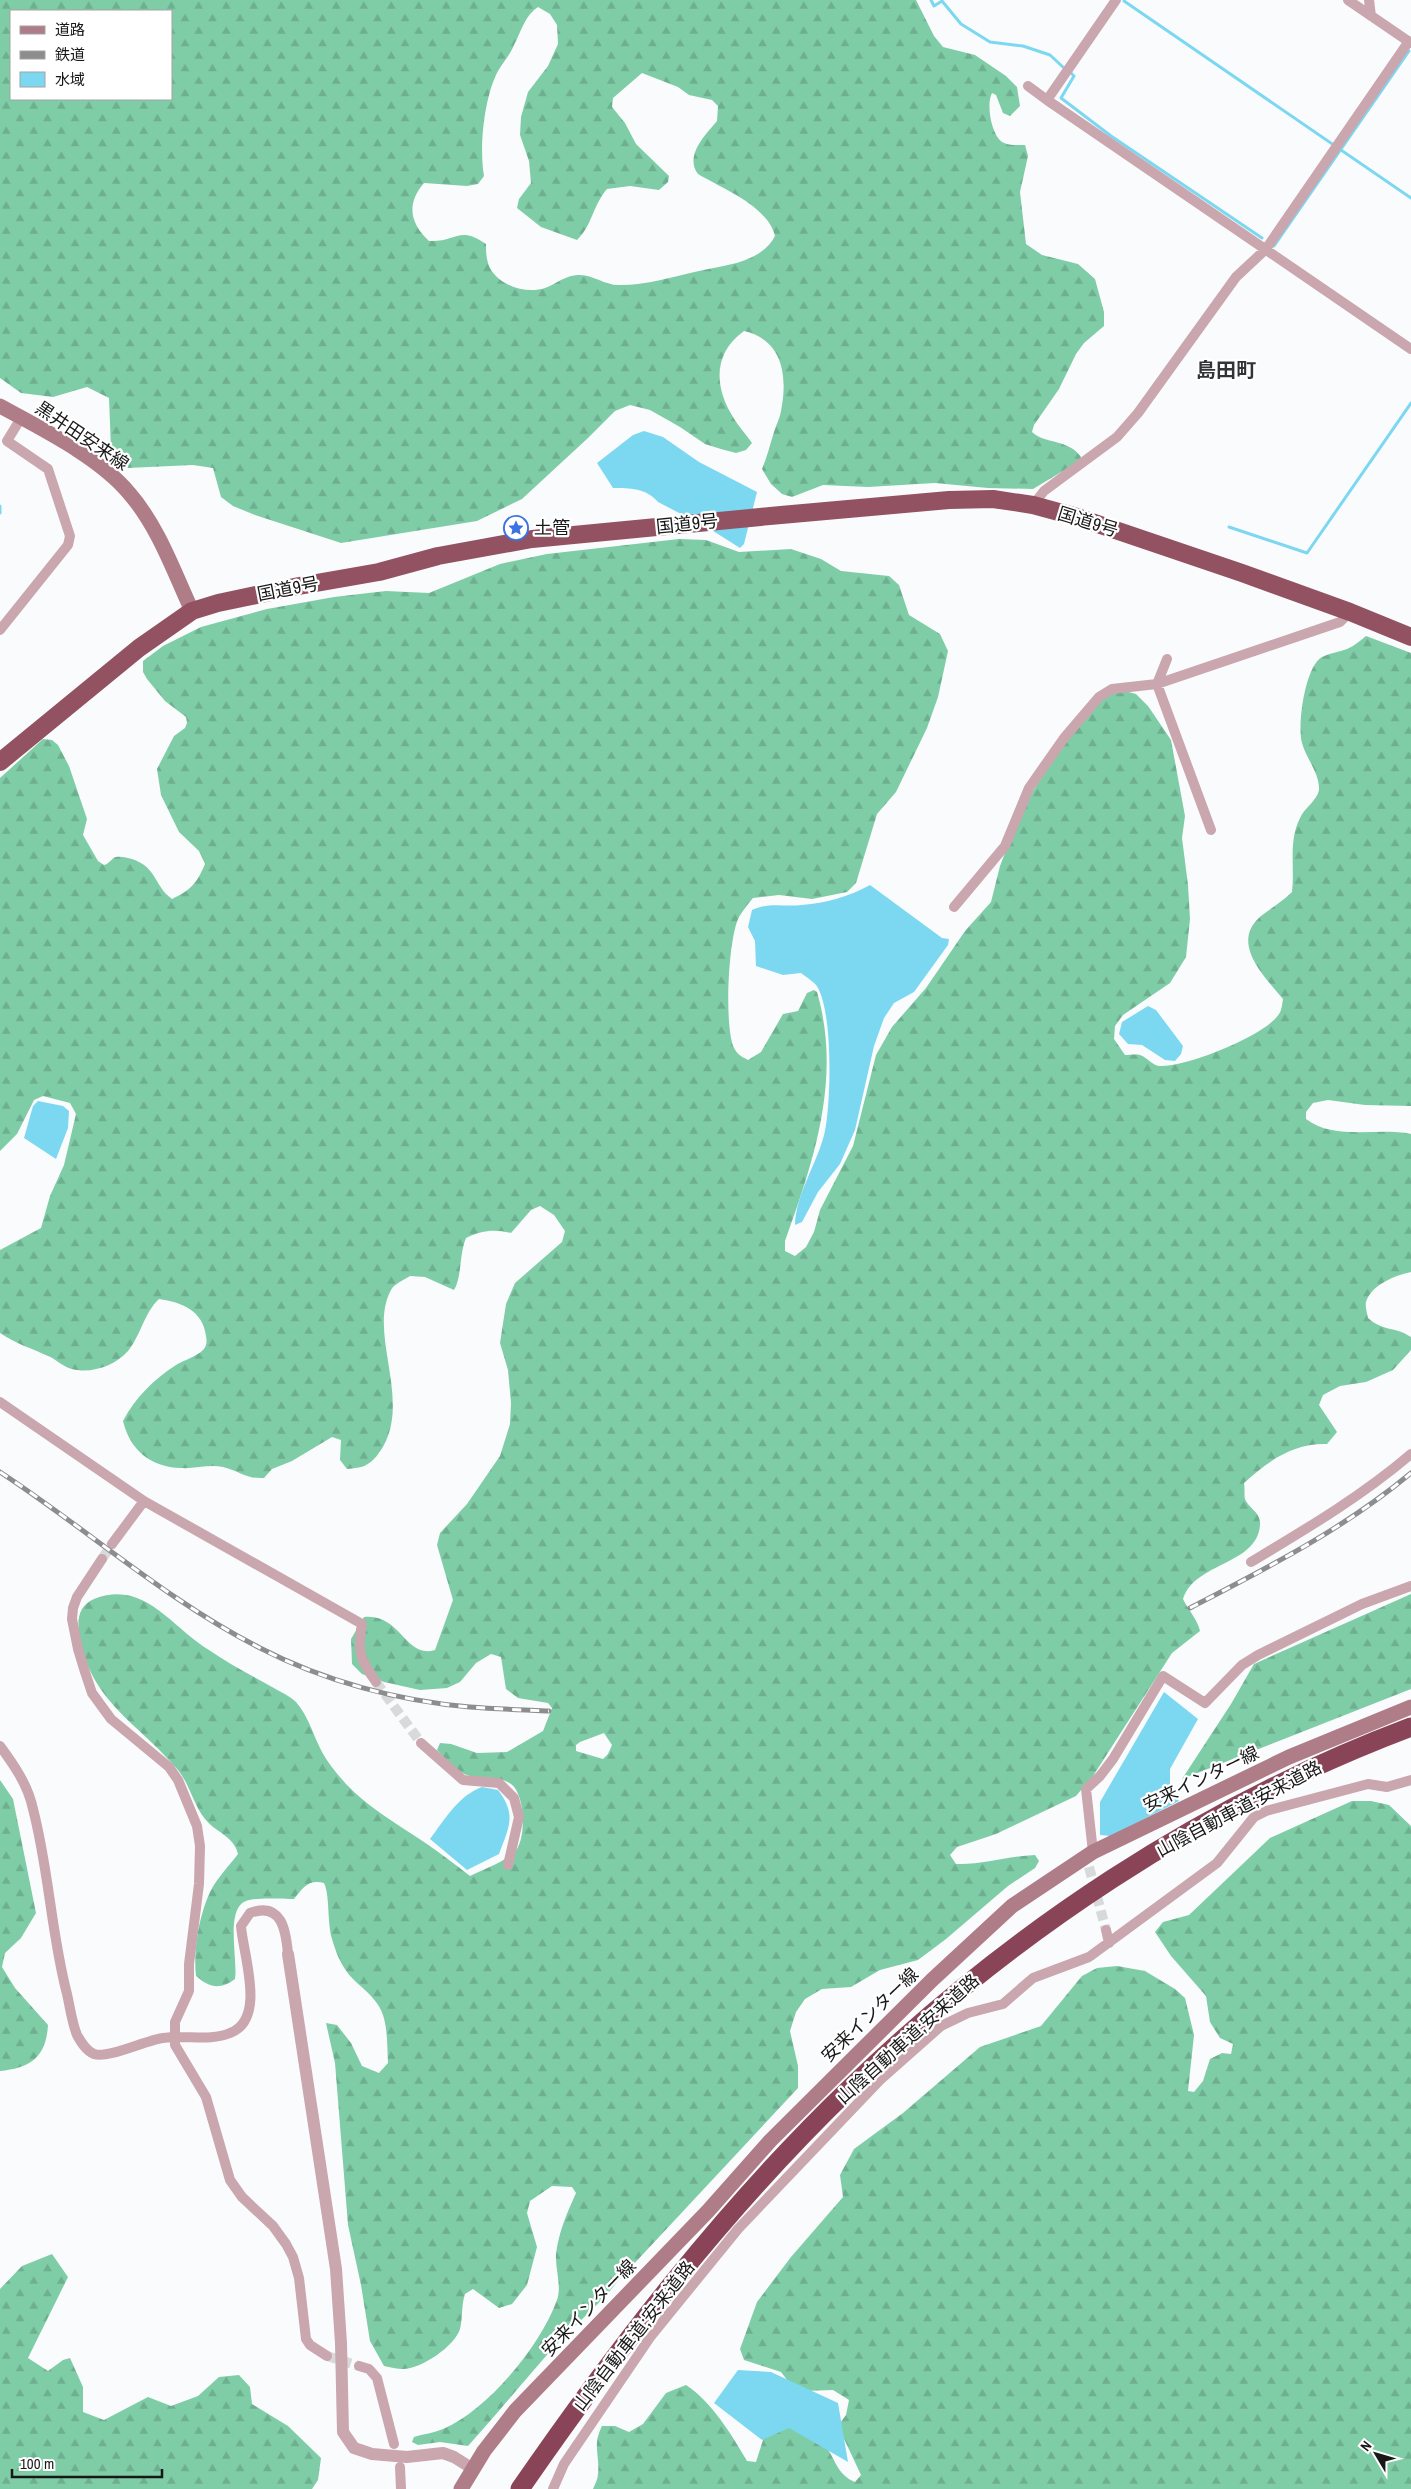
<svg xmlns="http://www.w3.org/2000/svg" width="1411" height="2489" font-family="'Archivo Narrow','Noto Sans JP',sans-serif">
	<defs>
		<pattern id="forest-firs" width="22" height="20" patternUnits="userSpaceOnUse" patternTransform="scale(1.25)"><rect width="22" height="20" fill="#7fcda7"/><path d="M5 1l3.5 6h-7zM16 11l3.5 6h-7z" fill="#6daf8f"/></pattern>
	</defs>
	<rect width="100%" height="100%" fill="#fafbfd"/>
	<path fill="url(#forest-firs)" fill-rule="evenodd" d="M0 0H916L934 36 943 47 975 55 1006 76 1017 87 1020 106 1010 116 1003 113 996 95 992 93C986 104 991 134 1002 142 1008 146 1018 145 1025 145L1028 156 1020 192 1026 244 1042 255 1078 264 1095 279 1104 312V326L1084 343 1076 354 1059 389 1034 425 1032 432C1044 444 1069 439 1081 457L1078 462 1033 489 988 488 935 483 868 487 823 485 792 497 782 494 771 484 762 469C767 457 770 445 774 432 776 425 780 418 781 411 788 376 783 340 744 331 713 353 714 387 733 417 738 426 746 434 752 443L746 450 736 453 721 449 705 444 680 427 650 410 630 405 615 411 588 438 522 499 477 521 341 543 255 515 233 506 221 497 213 468 193 465 127 468 111 449 109 398 87 387 53 397 21 393 0 378ZM538 7 550 14 557 25 558 44 548 66 528 92 521 117 520 135 529 161 531 183 519 199 517 208 541 227 577 240C592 226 593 205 607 189L630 186 659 190 668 182 669 176 636 144 625 123 612 107 613 98 642 73 678 87 689 95 712 100 718 106 717 121C706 134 684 156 698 174 723 189 768 206 775 236 761 263 725 265 699 271 672 277 647 285 620 285 607 286 593 275 580 275 567 274 556 284 545 288 525 295 494 284 488 263 486 257 486 250 486 244 459 225 457 242 429 241 410 223 406 204 424 183L467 186 478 184 484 176C479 148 484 97 498 71 503 62 510 55 514 45 521 32 525 15 538 7ZM11 11H171V99H11Z
		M679 539 706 540 739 552 791 549 821 559 841 571 889 576 899 585 909 615 940 634 948 651 938 697 927 728 896 792 877 814 856 883 847 892 812 899 779 895 753 898C748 904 743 910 739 917 728 938 724 1027 734 1048 737 1054 742 1057 748 1060L761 1052 783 1014 798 1011 807 993 814 990 817 992C842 1078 814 1160 785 1241V1251L795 1256 806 1247 814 1232 820 1210 853 1146 876 1055 892 1027 926 988 965 931 991 902 1000 866 1022 809 1049 765 1093 708 1111 693 1121 690 1136 694 1148 706 1171 740 1185 816 1182 838 1188 885 1190 919 1186 957 1170 983 1123 1015 1115 1026 1114 1039 1125 1055C1129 1055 1136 1054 1140 1055 1148 1058 1153 1066 1160 1066 1186 1067 1265 1036 1279 1014 1282 1010 1282 1004 1283 999 1265 977 1229 943 1261 916 1271 908 1282 902 1292 892 1295 867 1288 842 1300 818 1304 808 1317 801 1319 790 1320 774 1306 758 1302 743 1297 726 1305 666 1322 657 1330 653 1339 652 1347 649 1354 646 1360 641 1366 636L1411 653V1106L1365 1105 1328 1100 1313 1103 1306 1112V1119C1334 1141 1378 1127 1411 1134V1272C1396 1275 1371 1285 1366 1302 1365 1306 1367 1313 1368 1318 1384 1332 1394 1326 1411 1337V1350L1393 1370 1366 1382 1340 1386 1323 1395 1319 1405 1337 1432 1327 1444C1293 1443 1268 1461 1244 1483 1245 1488 1244 1495 1245 1499 1249 1509 1261 1512 1260 1525 1257 1565 1195 1562 1183 1599 1188 1610 1198 1620 1200 1631L1172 1653 1093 1776 1076 1796 996 1834 957 1847 950 1855 956 1864C983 1865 1008 1856 1035 1855L1039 1861 1035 1868 1008 1886 946 1939 918 1960 880 1970 851 1987 822 1989 805 1999 796 2012 790 2031 798 2066V2088L617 2282C599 2306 576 2323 556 2345 526 2378 498 2413 468 2446L440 2442 418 2445 412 2442 414 2437C423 2434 434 2433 443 2429 488 2410 541 2345 557 2300 562 2286 555 2269 556 2254 559 2231 567 2213 576 2193L572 2187 552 2186 530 2201 527 2213 537 2247 527 2285 512 2304 499 2308 473 2289 465 2294C461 2306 463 2317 460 2329 455 2346 421 2369 403 2369 397 2369 390 2367 384 2366L370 2341 361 2285 348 2225 335 2063 326 2023 337 2025 351 2043 362 2066 379 2073 388 2063C387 2046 388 2025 381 2010 374 1996 363 1989 353 1979 342 1968 336 1953 332 1939 327 1922 330 1895 324 1883 308 1879 303 1888 294 1899 282 1899 257 1897 246 1901 225 1909 238 1959 235 1979 220 1990 210 1988 196 1976 193 1950 199 1916 210 1892 217 1878 229 1866 238 1854 234 1836 215 1832 205 1819 193 1804 190 1785 178 1770 139 1723 88 1701 79 1632 77 1617 80 1605 94 1599 144 1579 171 1627 209 1650 229 1664 251 1675 272 1687 279 1691 290 1696 296 1702 309 1717 313 1735 322 1752 328 1763 338 1775 346 1784 369 1808 397 1824 424 1842 440 1853 455 1864 470 1876 483 1869 508 1861 517 1849 526 1835 525 1794 511 1784 498 1775 484 1779 470 1776 456 1772 446 1760 437 1750L440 1743 451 1744 477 1753 507 1752 543 1731 552 1708 548 1703 518 1698 506 1689 501 1657 491 1654 476 1663 460 1682 447 1688 420 1690 384 1682 362 1674 352 1664 351 1639 364 1617C401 1613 405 1659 435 1650L453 1600 437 1545 440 1533 467 1504 500 1456 510 1424 511 1403 508 1370 500 1343 506 1304 515 1283 562 1242 565 1231 554 1215 540 1206 531 1210 511 1233C495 1229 482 1230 466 1238 459 1255 462 1277 454 1290L425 1277 410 1276C404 1280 394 1284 391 1290 368 1332 410 1396 384 1445 380 1452 374 1461 366 1465 362 1468 353 1468 347 1469L340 1460 341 1440 332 1437 292 1461 272 1469 264 1478C245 1479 240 1471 223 1467 209 1464 195 1469 181 1468 150 1467 130 1450 123 1421 135 1398 154 1379 176 1365 184 1360 196 1357 203 1350 207 1346 207 1341 206 1336 203 1311 182 1302 159 1299 144 1313 141 1335 128 1351 115 1366 91 1374 72 1369 63 1367 56 1359 48 1356 31 1348 16 1344 0 1333V1250L41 1228 50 1196 64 1165 76 1114 70 1103 43 1096 34 1100 17 1134 0 1151V778L43 739 52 740 58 745 69 766 87 819 83 835 98 861 104 865C109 864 112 858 116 857 122 856 127 858 132 859 158 868 153 885 172 899 191 890 197 883 205 864L199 851 179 832 161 795 157 769 174 736 185 728 187 723 186 717 165 701 147 679 143 672V661L163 646 201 627 267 609 334 597 386 591 429 593 500 564 547 554ZM604 1733 612 1745 608 1754 603 1759 576 1751V1745L580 1742Z
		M1411 1594V1689L1182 1779 1231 1704 1254 1664Z
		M0 1780 13 1799 36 1913 21 1938 5 1953 2 1967 15 1988 48 2025C46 2057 31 2068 0 2071Z
		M1352 1801H1371L1389 1805 1411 1826V2489H593C595 2484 598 2479 598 2474 600 2454 592 2446 602 2426H615L629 2432 643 2424 666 2393 686 2385C711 2401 732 2435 747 2461L756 2462 765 2434 790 2425C800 2430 818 2436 825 2445 835 2458 837 2475 855 2482L861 2475 838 2426 846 2415 849 2400 833 2390 804 2391 791 2385 781 2372 744 2360 740 2349 757 2302 791 2257 843 2197 840 2175 854 2149 903 2113 980 2047 1041 2026 1082 1976 1097 1968 1117 1966 1145 1971 1175 1989 1185 1998 1194 2035 1188 2091 1194 2092 1203 2081 1210 2059 1222 2053 1231 2054 1233 2044 1220 2038 1210 2022 1206 1996 1171 1956 1155 1932 1163 1922 1189 1915 1270 1838Z
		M52 2254 68 2277 28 2358 48 2371 63 2360 70 2358 83 2387V2412L104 2420 148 2397 171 2406 198 2396 219 2377 239 2375 250 2387 252 2404 288 2426 321 2458 318 2480 312 2489H0V2289L22 2266Z"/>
	<path fill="#7cd7f1" d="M644 431 663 437 699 462 757 492 744 544 740 548 710 529 658 502C646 488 630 488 613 488L597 463 633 435Z
		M870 885 942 938 949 939 948 945 914 992 894 1003 884 1018 874 1046 855 1130 840 1164 818 1192 802 1222 795 1225C796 1192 818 1163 825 1131 831 1100 833 1016 818 988 815 982 807 978 801 973L783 975 756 966 755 941 748 927 752 910C768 902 784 907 802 905 826 903 848 897 870 885Z
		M1148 1006 1156 1010 1183 1046 1181 1054 1175 1061 1165 1060 1142 1045 1128 1044 1119 1034 1122 1022Z
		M38 1101 63 1106 69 1111 68 1128 56 1159 24 1138 33 1106Z
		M1164 1692 1198 1719 1170 1769V1789L1179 1801 1111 1836 1100 1835V1802Z
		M482 1787 498 1790C517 1815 509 1827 499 1854L467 1870 430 1839C445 1819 458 1796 482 1787Z
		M738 2370 771 2372 838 2403 848 2462 789 2428 762 2440 714 2403Z"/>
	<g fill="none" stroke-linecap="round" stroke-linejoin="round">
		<path stroke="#7cd7f1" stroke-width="3" d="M931 0 934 6 942 1 961 24 990 42 1023 46 1050 55 1064 68
			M1124 1 1411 198
			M1071 73 1074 76 1061 98 1111 136 1262 238
			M1274 246 1409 51
			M0 506V513
			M1229 527 1307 553 1411 403"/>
		<path stroke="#d8d9db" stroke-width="10" stroke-dasharray="10 5" stroke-linecap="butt" d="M102 1559 112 1544
			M376 1682 421 1743
			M1089 1867 1106 1930
			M327 2356 359 2366"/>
		<path stroke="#caa6ae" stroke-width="10" d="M1116 0 1047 100 1411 349
			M1348 0 1411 43
			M1369 0 1371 16
			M1028 86 1047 100
			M1033 505 1044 491 1117 437 1138 413 1236 277 1266 249 1409 41
			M0 630 68 545 70 536 48 469 7 441 21 418
			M1167 659 1157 684 1211 830
			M954 907 1005 846 1029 788 1064 738 1099 697 1112 689 1157 684 1340 622 1350 612
			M0 1402 144 1501 362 1624C357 1652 360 1659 376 1682
			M112 1544 144 1501
			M102 1559 77 1597 73 1608 72 1619 78 1649 85 1672 92 1693 111 1719 169 1767 178 1780 197 1826 200 1846 199 1884 189 1964V1991L175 2022V2045L206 2097 230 2180 242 2197 273 2226 286 2244 293 2257 299 2278 306 2339 310 2345 327 2356
			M1251 1562C1306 1529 1362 1496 1411 1454
			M421 1743 463 1780 499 1783 514 1798 519 1817 508 1865
			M0 1746C14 1765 28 1785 33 1809 49 1870 51 1933 67 1994 70 2007 72 2023 77 2035 81 2042 86 2051 94 2054 108 2059 146 2040 163 2038 185 2034 209 2042 230 2033 267 2019 243 1955 241 1926L250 1913C282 1901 286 1931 288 1954
			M1093 1852 1086 1789 1100 1776 1113 1759 1163 1676 1205 1703 1242 1665 1258 1655 1362 1604 1411 1586
			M1106 1930 1109 1943
			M359 2366 369 2369 377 2378 394 2444
			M400 2467 401 2489
			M553 2489 564 2464 651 2336 738 2229 880 2080 941 2026 968 2013 1003 2004 1033 1978 1089 1957 1217 1863 1254 1817 1266 1811 1368 1784 1387 1787 1411 1780"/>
		<path stroke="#caa6ae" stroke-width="12" d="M288 1954 336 2269 341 2343 343 2432 354 2448 372 2454 407 2457 443 2453 454 2457 473 2469"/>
		<path stroke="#af7d88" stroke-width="15" d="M0 406C42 429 99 457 129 493 158 526 174 572 192 611
			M461 2489 484 2451 515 2411 708 2211 770 2141 932 1980 1012 1906 1093 1852 1289 1757 1411 1707"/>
		<path stroke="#925262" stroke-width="18" d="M0 762 139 648 192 611 218 603 299 586 379 572 438 556 532 539 781 515 949 500 993 499 1033 505 1077 517 1242 573 1350 612 1411 637"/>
		<path stroke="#894557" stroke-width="19" d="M520 2489C618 2347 726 2207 851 2087 1012 1932 1201 1806 1411 1727"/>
		<defs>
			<path id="rail" d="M0 1472C87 1529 166 1600 260 1648 324 1681 398 1701 470 1707 496 1709 523 1710 549 1711
				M1190 1608C1267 1568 1344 1529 1411 1473"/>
		</defs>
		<use href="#rail" stroke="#8d8d8f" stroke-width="5"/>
		<use href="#rail" stroke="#fff" stroke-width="3" stroke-dasharray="9" stroke-linecap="butt"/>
	</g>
	<defs>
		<symbol id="sight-ring" viewBox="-11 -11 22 22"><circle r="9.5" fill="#fff" stroke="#3c72e2" stroke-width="1.5"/><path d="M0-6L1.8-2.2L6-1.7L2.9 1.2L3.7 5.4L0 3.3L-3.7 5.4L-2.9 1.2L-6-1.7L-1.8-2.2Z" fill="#3c72e2"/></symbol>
	</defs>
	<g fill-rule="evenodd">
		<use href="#sight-ring" x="502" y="514" width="28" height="28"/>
	</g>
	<g text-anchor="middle" stroke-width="4.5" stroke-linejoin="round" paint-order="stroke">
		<g font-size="18" fill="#181819" stroke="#fff">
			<text transform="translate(82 436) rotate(34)" y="6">黒井田安来線</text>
			<text transform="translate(1088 522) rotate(17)" y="6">国道9号</text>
			<text transform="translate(687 524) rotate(-6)" y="6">国道9号</text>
			<text transform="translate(288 589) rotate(-11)" y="6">国道9号</text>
			<text transform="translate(1201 1779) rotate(-26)" y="6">安来インター線</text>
			<text transform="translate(1239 1809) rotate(-28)" y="6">山陰自動車道;安来道路</text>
			<text transform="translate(870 2015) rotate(-44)" y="6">安来インター線</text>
			<text transform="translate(908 2039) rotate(-42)" y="6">山陰自動車道;安来道路</text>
			<text transform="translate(589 2308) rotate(-46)" y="6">安来インター線</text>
			<text transform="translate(634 2336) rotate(-52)" y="6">山陰自動車道;安来道路</text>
		</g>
		<g font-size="18" fill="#181819" stroke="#fff" text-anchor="start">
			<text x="534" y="534">土管</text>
		</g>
		<g font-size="20" font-weight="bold" fill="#333435" stroke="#fff">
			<text x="1226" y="377">島田町</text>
		</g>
	</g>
	<rect x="10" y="10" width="162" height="90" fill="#ffffff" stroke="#a3a3a3"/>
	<rect x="20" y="26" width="25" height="8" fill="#af7d88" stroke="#a3a3a3"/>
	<text x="55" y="35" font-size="15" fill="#181819">道路</text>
	<rect x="20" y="51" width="25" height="8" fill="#8d8d8f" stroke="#a3a3a3"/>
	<text x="55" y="60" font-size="15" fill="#181819">鉄道</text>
	<rect x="20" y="72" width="25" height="15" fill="#7cd7f1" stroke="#a3a3a3"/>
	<text x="55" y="85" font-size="15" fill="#181819">水域</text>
	<g transform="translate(1376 2454) rotate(308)" stroke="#ffffff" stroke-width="4" paint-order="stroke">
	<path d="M0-4L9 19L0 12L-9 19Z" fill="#181819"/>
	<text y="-8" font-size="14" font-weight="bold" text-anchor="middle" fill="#181819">N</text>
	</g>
	<path d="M12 2469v8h150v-8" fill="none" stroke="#181819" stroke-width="2.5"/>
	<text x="20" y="2469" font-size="15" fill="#181819" stroke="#ffffff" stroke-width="4" paint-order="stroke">100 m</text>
</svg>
